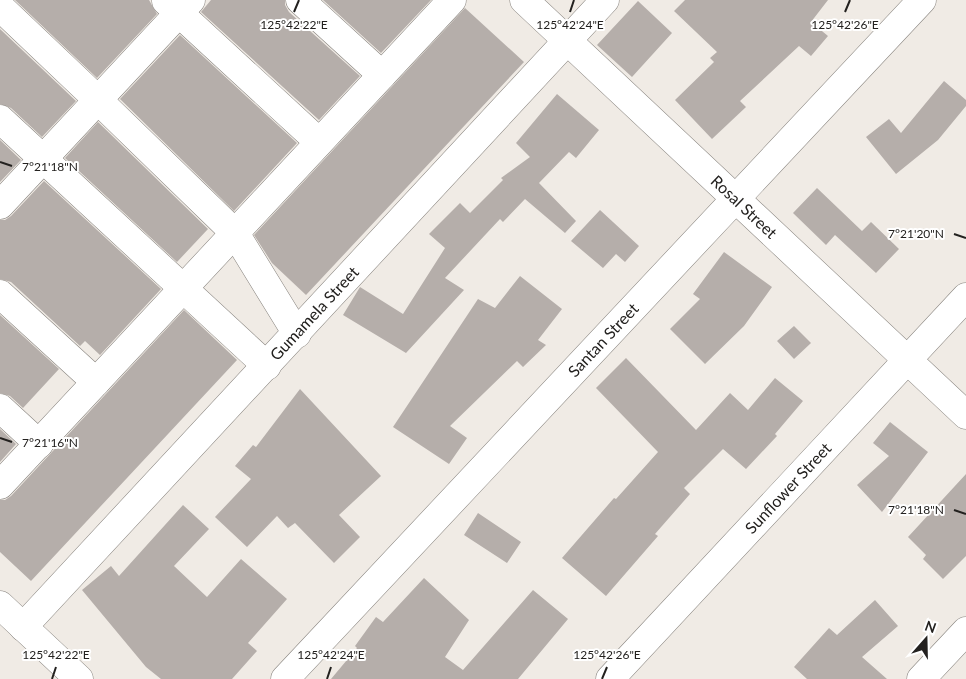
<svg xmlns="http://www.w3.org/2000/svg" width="966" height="679" font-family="Lato,sans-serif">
	<rect width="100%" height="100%" fill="#f0ebe5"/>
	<path fill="#b5aeaa" d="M15 0H149L157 14 97 78Z
		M211 0H285V5L289 12 360 76 319 120 201 12Z
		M323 0H431L381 53Z
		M685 0H828L811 22 828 36 811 56 799 46 740 101 746 107 712 139 675 100 714 62 710 58 717 52 674 11Z
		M638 1 672 33 632 77 597 45Z
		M465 8 524 62 306 295 272 263 254 235Z
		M0 29 76 101 42 137 11 108 0 104Z
		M180 35 297 143 234 211 120 99Z
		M944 81 966 100V106L938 140 896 174 866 137 889 119 901 133Z
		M557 94 599 130 576 158 569 152 539 183 576 221 565 233 525 199 503 222 500 219 445 278 464 290 406 353 343 315 360 287 403 314 445 248 429 234 460 203 470 213 503 180 501 178 530 157 516 143Z
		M98 122 208 229 177 262 65 158Z
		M0 140 21 160 0 182Z
		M44 181 161 289 100 355 85 341 80 346 11 282 0 279V220H5L11 216Z
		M817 188 862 231 871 222 899 249 876 273 835 235 826 245 793 213Z
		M600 210 639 246 625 262 616 254 603 268 571 241Z
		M724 252 772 287 744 326 705 364 670 329 700 299 693 294Z
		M520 276 562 309 538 340 546 345 523 367 517 361 450 426 467 438 449 464 393 427 478 299 495 308Z
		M184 310 237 360 31 581 0 552V500H5L11 496Z
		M0 315 59 369 23 408 10 396 0 393Z
		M794 326 811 343 794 359 777 341Z
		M626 358 696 430 730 393 748 410 775 378 803 401 775 434 777 436 746 469 723 449 684 488 690 494 655 534 658 536 606 596 562 558 614 498 616 499 658 452 596 388Z
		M300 389 381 476 339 515 360 537 334 563 295 523 288 528 277 516 247 547 215 517 251 479 235 466 253 445 256 447Z
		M890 422 928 452 882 512 857 485 889 456 873 443Z
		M0 429 16 444 0 462Z
		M966 474V556L943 579 923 559 926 555 908 537Z
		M183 505 209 529 174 566 207 597 241 559 287 599 248 643 257 651 232 679H161L146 667 82 590 111 566 119 576Z
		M478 513 521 542 507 563 464 535Z
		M424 578 469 620 445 657 463 670 533 590 568 619 518 679H331L357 648 355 646 376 617 383 622Z
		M875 600 898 626 862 657 887 679H807L794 667 829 628 837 635Z"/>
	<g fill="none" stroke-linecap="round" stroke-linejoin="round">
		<defs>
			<g id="minor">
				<path d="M300 0 382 75"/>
				<path id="s1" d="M524 0 966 415"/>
				<path d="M166 1 319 142"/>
				<path d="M0 7 98 100 235 233 297 334"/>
				<path d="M0 119 267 366"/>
				<path d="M0 205 191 0"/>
				<path d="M0 294 96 382"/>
				<path d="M0 408 39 444"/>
				<path d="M0 485 452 0"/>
				<path d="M0 605 79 679"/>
				<path id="s2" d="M23 627 605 0"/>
				<path id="s3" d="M285 679 922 0"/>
				<path id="s4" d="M610 679 966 297"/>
				<path d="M921 679 966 631"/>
			</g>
		</defs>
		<use href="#minor" stroke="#87837e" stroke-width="29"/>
		<use href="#minor" stroke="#fff" stroke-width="28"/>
	</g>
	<path fill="none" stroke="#23211f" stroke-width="2" d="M294 12 299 0M570 12 574 0M845 12 850 0M0 162 12 166M954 234 966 238M0 438 12 442M954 510 966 514M52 679 56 667M327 679 331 667M602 679 607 667"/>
	<g text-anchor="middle" stroke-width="4" stroke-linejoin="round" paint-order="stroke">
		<g font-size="16" fill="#23211f" stroke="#fff">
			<text dy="6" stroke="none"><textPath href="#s1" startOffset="302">Rosal Street</textPath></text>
			<text dy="6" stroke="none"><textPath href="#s2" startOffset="428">Gumamela Street</textPath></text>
			<text dy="6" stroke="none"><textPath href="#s3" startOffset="465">Santan Street</textPath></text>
			<text dy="6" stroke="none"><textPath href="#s4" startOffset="261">Sunflower Street</textPath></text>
		</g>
	</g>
	<g font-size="12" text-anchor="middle" fill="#23211f" stroke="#fff" stroke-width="4" stroke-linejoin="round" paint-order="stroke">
		<text x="294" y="29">125°42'22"E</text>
		<text x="570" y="29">125°42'24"E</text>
		<text x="845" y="29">125°42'26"E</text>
		<text x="50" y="171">7°21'18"N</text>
		<text x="916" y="238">7°21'20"N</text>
		<text x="50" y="447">7°21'16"N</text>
		<text x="916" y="514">7°21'18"N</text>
		<text x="56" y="659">125°42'22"E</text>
		<text x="331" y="659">125°42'24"E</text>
		<text x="607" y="659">125°42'26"E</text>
	</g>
	<g transform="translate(926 639) rotate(20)" stroke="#ffffff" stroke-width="4" paint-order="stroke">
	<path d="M0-4L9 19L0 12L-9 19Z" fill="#23211f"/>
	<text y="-8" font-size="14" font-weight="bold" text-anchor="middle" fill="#23211f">N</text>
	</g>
</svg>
